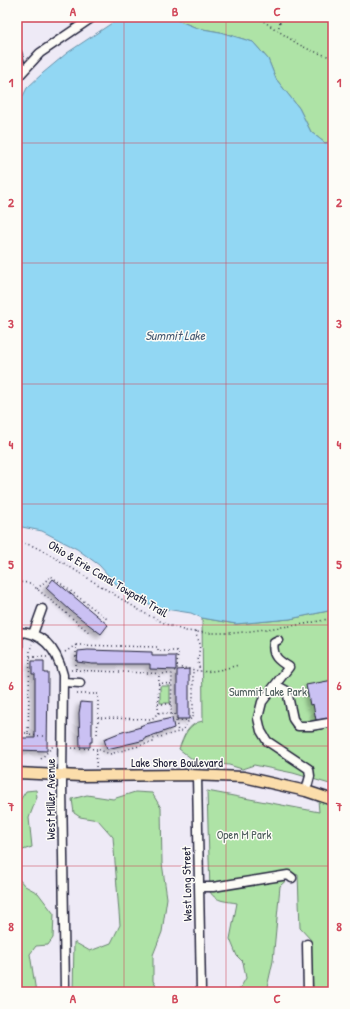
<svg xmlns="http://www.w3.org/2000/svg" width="350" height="1009" font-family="'Patrick Hand',sans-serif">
	<defs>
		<filter id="shadow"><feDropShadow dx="-3.5" dy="3.5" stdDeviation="2" flood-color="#0004"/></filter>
	</defs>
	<rect width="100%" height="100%" fill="#eeeaf6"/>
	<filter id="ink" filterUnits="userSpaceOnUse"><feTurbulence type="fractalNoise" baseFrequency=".025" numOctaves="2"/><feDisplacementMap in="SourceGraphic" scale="8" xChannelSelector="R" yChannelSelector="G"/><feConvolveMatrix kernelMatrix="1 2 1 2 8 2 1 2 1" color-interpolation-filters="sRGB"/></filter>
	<g filter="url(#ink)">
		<path fill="#aee3a6" stroke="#688270" d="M169 17H333V142L325 143 311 132 299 108 276 79 268 59 253 42 220 32 197 28Z
			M333 610V785L293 773 254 765 242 769 229 765 200 762 192 759 179 749C184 736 188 723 203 721L202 618 236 624 290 619Z
			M160 686H170V703H160Z
			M36 790 37 797 29 818 32 847 17 852V805L26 791Z
			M207 791 319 812 318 800 333 806V992H313L311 940 300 928 298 875 293 874 280 886 273 961 266 992H238L246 978 243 962 237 956 230 939 237 903C227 901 216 902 210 892Z
			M135 792 152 793 161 808 162 863 167 898 162 932 153 955V981L160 992H73L74 942 90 951 111 943 120 925 113 837 98 820 80 817 74 813 72 799 87 795 113 799Z
			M17 877 25 886 38 893 54 914 53 938 48 945 36 946 30 954 36 992H17Z"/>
		<path fill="#92d7f3" stroke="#658fa9" d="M121 17H169L197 28 220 32 253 42 268 59 276 79 299 108 311 132 325 143 333 142V610L290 619 236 624 202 618 191 613 159 608 125 594 99 565 77 549 42 531 17 526V108L27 88 43 73 67 53Z"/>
		<path fill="#cac1f3" stroke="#22223b" filter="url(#shadow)" d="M53 579 108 625 101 634 71 611 46 588Z
			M88 650 152 652V656H176V670L150 669V664H92L77 662 78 651Z
			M32 661H44V673H48V677L47 751 17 750V738H35V674H32Z
			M189 669V719H177V670Z
			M333 680V718L316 720 313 704 310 705 306 685Z
			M81 702 92 703V742H90V747H80L79 713Z
			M172 718 174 728 145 738V740L107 749 104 739 119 733 141 727 140 726 145 724Z"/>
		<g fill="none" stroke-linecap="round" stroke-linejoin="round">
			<defs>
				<path id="minor" d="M17 53 22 71
					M17 78 40 53 93 17
					M17 632C44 632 57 650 63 675L62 785 65 992
					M18 632V649
					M33 634 42 609
					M278 640 274 642C271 656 279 661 289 667L262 702 258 718 261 731 267 741 309 769 310 776 306 791
					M64 682 80 683
					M276 685 287 691 293 719 298 726H311L328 723
					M197 775 201 992
					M199 887H213L288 875 292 878
					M307 944 308 992"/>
				<path id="major" d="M17 773 81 776 189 775 244 777 306 791 333 800"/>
			</defs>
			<use href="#minor" stroke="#22223b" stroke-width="11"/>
			<use href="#major" stroke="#22223b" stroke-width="13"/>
			<path stroke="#22223b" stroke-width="1.5" stroke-dasharray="1 3" stroke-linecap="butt" d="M257 17 298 44 310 50 333 58
				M278 31 281 17
				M17 541 33 546 49 554 144 613 168 625 186 631 208 633H235L305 624 333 618
				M17 582 30 583 90 633
				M37 589 51 576 107 619
				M195 632 200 644 198 661 200 671
				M76 645 158 647V651H178L177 667
				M65 652 76 645V670
				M30 657H47
				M71 670 171 674
				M158 683 172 684
				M73 694H98V718L152 719 158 713 171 714 172 674 177 668C187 667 191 670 200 671 212 673 226 668 239 665
				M158 704H172
				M158 713 159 674
				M171 714H175L176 721 189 720
				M176 721 178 732
				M17 733H28L30 650 32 644
				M28 733V735L43 736
				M97 734 98 718
				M72 748 97 749
				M41 759 54 745
				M96 767 97 749 110 754 153 742V739L182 731 189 720 193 718V669"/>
			<use href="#minor" stroke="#fdfcf7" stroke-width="8"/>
			<use href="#major" stroke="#fbddab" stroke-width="10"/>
		</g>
	</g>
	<path fill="none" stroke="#d1495b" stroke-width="1" stroke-opacity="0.55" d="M124 17V992M226 17V992M17 143H333M17 263H333M17 384H333M17 504H333M17 625H333M17 746H333M17 866H333"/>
	<g text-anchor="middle" stroke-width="3" stroke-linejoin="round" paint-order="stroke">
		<g font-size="12" fill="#22223b" stroke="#fdfcf7">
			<text transform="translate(108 579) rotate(31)" y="4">Ohio &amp; Erie Canal Towpath Trail</text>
			<text x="177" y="767">Lake Shore Boulevard</text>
			<text transform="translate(51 799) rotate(-90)" y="4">West Miller Avenue</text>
			<text transform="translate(187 884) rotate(-91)" y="4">West Long Street</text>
		</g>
		<g font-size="12" fill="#4c5c5b" stroke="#fdfcf7">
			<text x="268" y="696">Summit Lake Park</text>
			<text x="244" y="839">Open M Park</text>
		</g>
		<g font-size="13" font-style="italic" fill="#445872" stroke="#fdfcf7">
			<text x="175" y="340">Summit Lake</text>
		</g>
	</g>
	<rect width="350" height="1009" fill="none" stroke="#fdfcf7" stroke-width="44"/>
	<rect x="22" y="22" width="306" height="965" fill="none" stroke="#d1495b" stroke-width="1.5"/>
	<g font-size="13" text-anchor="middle" font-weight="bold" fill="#d1495b">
		<text x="73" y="16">A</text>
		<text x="175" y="16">B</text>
		<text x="277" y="16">C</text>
		<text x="11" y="87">1</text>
		<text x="339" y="87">1</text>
		<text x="11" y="207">2</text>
		<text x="339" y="207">2</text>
		<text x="11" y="328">3</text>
		<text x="339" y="328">3</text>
		<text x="11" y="449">4</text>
		<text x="339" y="449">4</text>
		<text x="11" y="569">5</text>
		<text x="339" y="569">5</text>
		<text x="11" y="690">6</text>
		<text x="339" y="690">6</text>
		<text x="11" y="811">7</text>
		<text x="339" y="811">7</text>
		<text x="11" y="931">8</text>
		<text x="339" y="931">8</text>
		<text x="73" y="1003">A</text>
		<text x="175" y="1003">B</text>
		<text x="277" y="1003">C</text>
	</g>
</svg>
